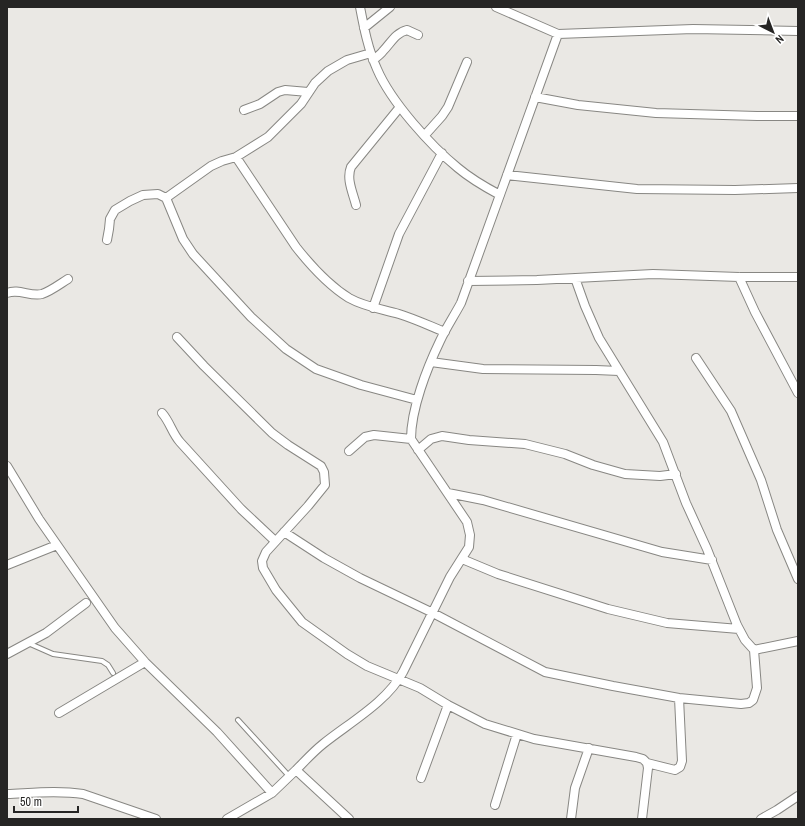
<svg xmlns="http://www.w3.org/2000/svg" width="805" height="826" font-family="'Archivo Narrow',sans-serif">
	<rect width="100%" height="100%" fill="#eae8e4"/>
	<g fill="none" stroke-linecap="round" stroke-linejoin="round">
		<defs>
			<path id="lane" d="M28 643 53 654 102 661 108 665 113 673
				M238 720 289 776"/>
			<path id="street" d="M360 7C364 28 368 49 377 69 391 102 431 146 458 168 471 179 485 187 500 195
				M496 7 558 34 693 29 798 31
				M364 28 390 7
				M373 60C377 57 381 54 383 51 391 43 395 33 407 30L418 35
				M535 97 578 105 656 113 757 116H798
				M244 110 260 104 278 92 285 90 308 92
				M425 135 442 116 448 107 467 62
				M236 157 296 247C311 266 328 285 349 298 365 307 382 309 399 314 415 319 430 326 445 332
				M507 175 637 189 735 190 798 188
				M166 198 211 166 222 161 236 157 268 137 301 104 315 83 328 71 347 60 371 53
				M356 205C353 193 346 179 351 167L400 107
				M107 240 109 229 110 219 115 210 130 201 143 195 158 194 166 198 183 239 193 254 251 317 286 349 316 369 361 385 417 400
				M739 277 755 312 798 393
				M468 281 537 280 653 274 739 277H798
				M7 293C19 288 30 297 42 294 51 291 60 284 68 279
				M373 308 399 234 442 153
				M177 337 204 366 272 433 288 445 321 466 324 472 325 485 308 506 266 552 262 561 263 568 276 590 302 622 347 654 367 666 420 688 448 705 485 724 534 739 636 757 643 759 647 763 648 768 642 819
				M696 358 731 411 761 480 777 530 798 579
				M431 362 483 369 596 370 619 371
				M162 413C170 422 172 433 180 442L241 509 275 541
				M418 450 431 439 442 436 469 440 525 444 565 454 593 465 625 474 660 476 676 474
				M349 451 365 437 374 435 411 439
				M7 466 39 519 115 628 145 662 217 732 272 793
				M448 493 483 500 662 552 712 560
				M284 532 324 558 360 578 431 612 545 672 613 686 679 698 741 704 749 703 753 700 757 688 754 650 745 640 737 625 707 549 686 503 663 442 599 338 585 306 575 278
				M462 559 498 574 608 609 667 623 739 629
				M7 565 57 545
				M754 650 798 641
				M7 654 46 633 86 603
				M59 713 145 662
				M647 763 675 770 680 767 682 761 679 698
				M296 770C305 761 313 752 323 744 349 723 387 702 403 672L450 577 469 547 470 535 467 522 411 439C411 409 427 368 440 341 446 328 454 316 461 303L558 34
				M421 778 448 705
				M7 794C32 793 58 790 83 794L156 819
				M495 805 517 734
				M227 819 272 793 296 770 349 819
				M571 819 575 788 589 748
				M761 819 777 810 798 796"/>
		</defs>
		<use href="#lane" stroke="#888783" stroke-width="6"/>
		<use href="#street" stroke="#888783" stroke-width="10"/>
		<use href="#lane" stroke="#fff" stroke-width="4"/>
		<use href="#street" stroke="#fff" stroke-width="8"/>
	</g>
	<rect width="805" height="826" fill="none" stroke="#262524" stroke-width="16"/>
	<g transform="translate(773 32) rotate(138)" stroke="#ffffff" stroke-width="3" paint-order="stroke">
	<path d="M0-3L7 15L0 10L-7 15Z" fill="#262524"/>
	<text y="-6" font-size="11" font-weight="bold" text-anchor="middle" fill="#262524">N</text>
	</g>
	<path d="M14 806v6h64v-6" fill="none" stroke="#262524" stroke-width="2"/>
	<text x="20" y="806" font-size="12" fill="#262524" stroke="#ffffff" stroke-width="3" paint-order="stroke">50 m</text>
</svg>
